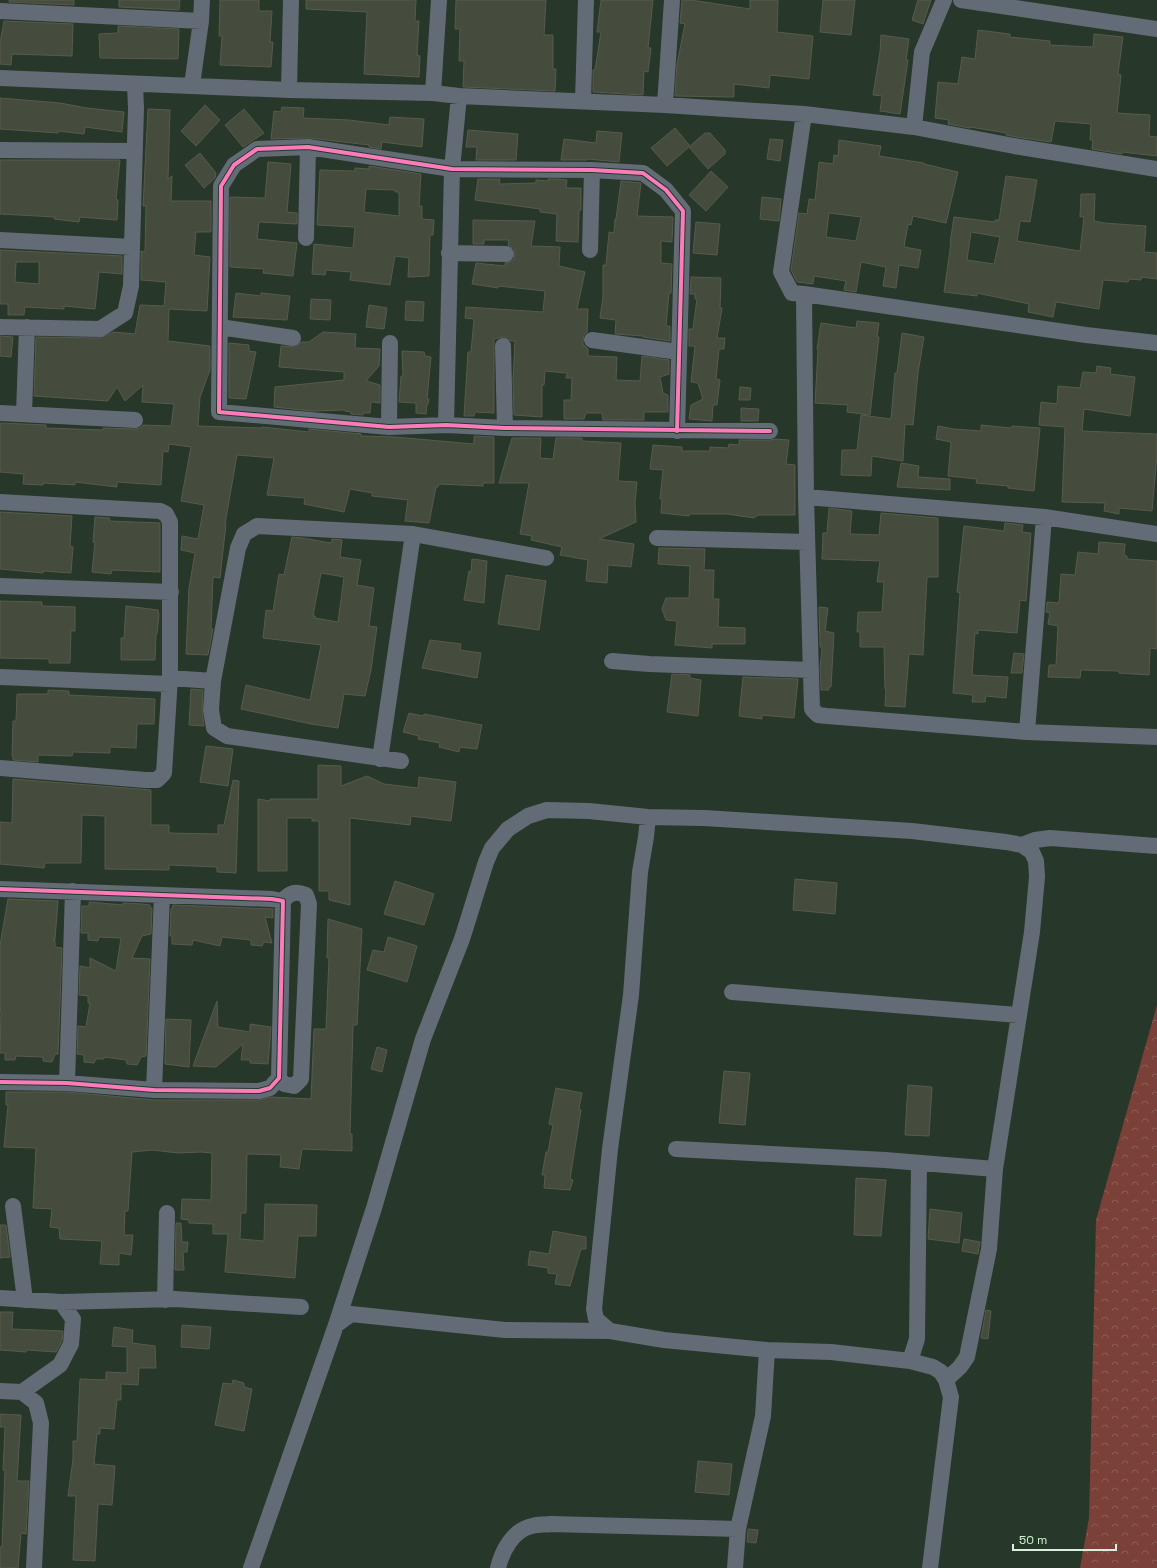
<svg xmlns="http://www.w3.org/2000/svg" width="1157" height="1568" font-family="'Space Grotesk',sans-serif">
	<defs>
		<pattern id="forest-crowns" width="20" height="18" patternUnits="userSpaceOnUse"><rect width="20" height="18" fill="#7b4038"/><path d="M2 6a3 3 0 1 1 6 0M12 15a3 3 0 1 1 6 0" fill="none" stroke="#8d5c54"/></pattern>
	</defs>
	<rect width="100%" height="100%" fill="#273729"/>
	<path fill="url(#forest-crowns)" d="M1157 1005V1568H1080L1089 1518 1096 1220Z"/>
	<path fill="#464c3d" stroke="#565b4d" fill-rule="evenodd" d="M9 0H74V5L9 2Z
		M119 0H180L179 10 119 7Z
		M220 0H259V11H272L270 42H273L271 67 220 65 222 36H219Z
		M306 0H416L415 21H419L417 55 420 56 419 77 364 74 367 12 306 9Z
		M456 0H546L544 35H553V69H556L555 91 463 87 464 61H459L460 29H455Z
		M601 0H653L648 48H651L648 72 644 71 643 95 593 92V70H595L601 32H597Z
		M682 0H691L750 9V0H778L777 32 813 36 809 79 770 75 769 88 734 84V97L675 96 677 64 685 24 680 23Z
		M823 0H855L851 35 820 32Z
		M918 0H931L923 24 912 20Z
		M4 21 73 24 72 56 12 54 11 65 0 64V43Z
		M118 26 179 29 178 59 100 58 99 34 118 33Z
		M978 30 1010 34V37L1050 41V45L1093 47 1094 34 1123 37 1118 74 1121 75 1117 113 1150 115 1149 136 1157 137V156L1122 152V154L1092 149 1093 140H1090L1091 124 1055 121 1051 142 1016 137 1006 135V133L970 127V128L948 124 949 120 935 118 938 82 958 84 962 57 975 59Z
		M881 35 909 39 906 60H908L900 114 880 111 882 96 873 95 880 52Z
		M0 98 60 103 87 108 124 112 122 132 85 127 84 134 58 131V133L0 129Z
		M205 105 220 120 196 146 181 131Z
		M282 107 304 108 303 118 349 120 389 125 390 117 424 119 422 147 382 142 381 149 369 147V145L309 138 271 139 274 111 281 112Z
		M148 109 170 110 168 179 172 176 171 201H211V232H196L194 255 210 257 207 311 169 309 168 341 210 346V370L200 397 198 426 262 428V427L309 432V429L361 434V436L395 437 474 444V436L494 437V483H483V486L439 484 438 487H436L429 523 405 521 408 500 372 496V493L350 489 344 512 304 504 305 498 267 495 274 458 237 455 225 524H226L220 578 213 577 211 629H213L208 655 186 654 189 588 195 553 181 550 182 536 198 539 204 505 181 501 191 447 169 444 168 452 163 451 161 485 117 482V487L75 482V485L43 483V485L23 484 24 474 0 472V423L46 425V428L103 430V428L135 429 140 428 143 425 171 426 174 404 142 402 143 385 125 401 117 387 108 401 34 396 36 337 100 338 113 332 135 334 140 305 164 306 166 282 141 280V251L145 252 146 206H143Z
		M244 109 264 133 243 147 225 125Z
		M675 128 690 146 705 133H710L725 150V154L708 169 689 147 667 166 651 148Z
		M468 130 518 134 516 160H476L477 147H466Z
		M597 131 622 133 619 162 587 159V160H561L564 139 596 143Z
		M770 139 783 140 780 161 767 159Z
		M839 140 881 146 879 156 924 163V164L958 172 946 223 913 216 911 225 908 224 904 247 921 250 918 268 899 265 896 288 883 286 886 267 861 262 856 292 844 290 846 281 814 276 813 284 797 282 791 270 799 213 807 214 809 199 815 200 819 162 833 164 834 155 838 156ZM829 213 861 217 856 241 826 237Z
		M200 153 216 173 215 178 204 188 185 165Z
		M0 160H120L116 199 118 200 117 220 80 217 79 222 54 219 55 217 0 214Z
		M268 162 291 164 287 212 297 213V224L259 222 257 239 297 243 293 276 263 273 264 269 230 267V197L265 198Z
		M369 166 421 174 419 206H422V219L434 220 433 235H430L429 276 408 277 409 258 395 256 390 285 350 280 351 272 326 270 325 275 312 274 314 244 353 248 355 227 317 225 320 170 355 171V168L369 169ZM366 189 395 190V192H399V216L364 212Z
		M711 171 728 187 706 211 689 195Z
		M1006 176 1037 180 1030 222 1020 221 1017 241 1080 251 1084 217H1080L1081 194H1095L1094 221 1104 223 1146 226 1144 252 1157 253V279L1141 277V280L1129 279 1128 282 1103 280 1099 309 1056 302 1053 317 1028 312 1029 304 977 293V296L944 292 951 243H950L954 217 995 222V220H999ZM971 232 1000 237 994 264 967 260Z
		M478 179H500L499 184 536 183V180L548 181V179H557L567 180 566 188H581V210H579L578 242 556 241 557 214 540 212V209L475 200Z
		M621 181 641 183 637 216 673 217 672 242 661 241V263L672 264 671 293H669L666 326H670V341L643 337V336L615 334 616 320 600 318 603 296V265H606L609 232 614 233 615 219H616Z
		M762 197 781 199 779 221 760 219Z
		M473 220 535 221 531 246 560 247 559 266 585 272 577 309H588L587 332 584 335 583 339V344L588 349V356L617 357 616 380 640 381 642 356 669 360V374L660 377 663 393 668 395V412H644V420H603L602 413H586L584 419H564V400H571L572 378H566L567 373 545 371 544 385H542V417L514 415 513 380 515 341H511L503 337 494 339V413L475 412 474 416H464L468 352H471L474 319 465 318 466 307 543 312 545 291 498 286V288L472 284 476 263 505 266V263L510 262 514 259 515 254 514 249 508 245 509 240H484V244H473Z
		M696 222 720 224 717 255 693 253Z
		M0 250 122 256V274L99 272 95 309 64 306V309L25 307 24 315H8V304H0ZM16 262H39V284L15 282Z
		M691 277 721 278 720 308H722L717 338H725L724 349H719L716 379 720 380 717 405H713L712 421 689 419 691 405 703 399 698 383 691 382 695 346H689V329H693L697 299H695V294H690Z
		M236 293 261 296V293L290 296 287 320 233 317Z
		M311 299 331 300 330 320 310 319Z
		M406 301 424 302 423 321 405 320Z
		M369 305 387 308 384 329 366 327Z
		M857 321 879 323 877 337H879L870 415 847 412 848 405 815 403 818 350 817 349 821 323 856 328Z
		M323 332 356 334 355 348 380 349 379 366 366 381 380 385V403L371 402 370 413H363V415L351 414V412L345 411V410L312 411 274 407 275 387 344 380V372L279 367 281 346 296 347 301 342H309Z
		M902 333 924 337 918 373 913 425 905 424 903 461 872 456 871 476 841 475 842 450H857L861 415 891 419 895 373H897Z
		M0 336 13 337 11 357 0 356Z
		M229 343 249 345V351L256 352 246 399 229 398Z
		M402 351 424 352 425 356 431 357 427 399H429L428 404H427L426 414 416 413V403L399 402 401 376H403Z
		M1097 366 1111 368 1110 374 1135 377 1130 416 1084 409 1082 431 1157 434V456L1152 511 1119 508V514L1104 511 1105 503 1062 502 1065 427 1039 425 1041 402 1057 404 1058 386 1080 388 1083 372 1096 373Z
		M740 387 751 388 750 400H739Z
		M741 408 759 409 758 421H741Z
		M981 425 1011 428 1012 426 1040 428 1034 491 1008 488V486L976 483 977 479 948 476 951 442 936 439 938 426 954 429 981 431Z
		M512 438H541L540 458 553 459 556 438H582V441L621 443 618 481 637 482 635 502 636 522 599 539 634 544 631 567 608 565 607 583 586 581 588 560 560 555 562 547 531 540 532 536 520 534 529 483H499Z
		M775 439 789 440 786 464 795 465V515H758L754 518 727 514H689V516L661 513 662 499H660L663 470 650 469 653 445 682 447V451H710V447L728 448 729 444 739 445V440H770Z
		M901 463 919 466 918 477 950 479V490L897 487Z
		M829 508 852 511 850 534 879 535 881 513 938 518V577H927L923 655 909 654 905 707 885 706 886 689H885L884 647H860V632H857L858 612H882L884 582H877L880 561 822 559 823 533H827Z
		M0 512 72 516 70 546 73 547 71 573 43 571V573L0 569Z
		M95 517 110 518 109 521 160 523V572L112 570 111 574 92 572 95 542H93Z
		M1005 523 1023 525 1022 532 1031 533 1026 601 1020 600 1017 633 978 630V634L975 633 972 675 1008 677 1006 698 986 696 985 702H972L973 695 953 693 960 593 957 592 964 526 1004 531Z
		M292 537 303 538 331 543 332 539 342 540 340 557 361 560 357 585 374 588 369 626 377 627 371 670 365 696 344 694 338 728 311 724 241 709 246 685 310 700 321 645 263 638 266 610 273 611 279 574 284 575ZM321 573 344 577 338 622 315 618V616H313Z
		M1099 542 1125 544 1124 555 1127 556V559L1157 561V649L1150 648 1149 675 1119 673V671L1081 670 1080 678 1048 677 1049 665H1056L1058 626 1048 624 1050 613 1046 612 1047 602 1059 603 1061 574 1075 575 1078 552 1098 554Z
		M659 548 705 549 704 570H714L713 599H719L718 627 745 628V644H712V648L675 645 677 621 666 620 662 609 666 598H689L690 566 658 564Z
		M472 559 487 561 484 603 464 600 469 571 471 572Z
		M506 575 546 581 539 630 498 624Z
		M0 601 42 602V606L75 607V631H71L70 663H49V659L0 658Z
		M126 606 158 610 159 615 157 634H156L155 660H121V638H124Z
		M819 607 828 608 825 631 834 633 831 687H829V690H821L820 667 822 649 820 646Z
		M430 640 461 644 460 650 481 653 477 678 422 668Z
		M1014 653 1024 654 1022 673H1011Z
		M672 674 690 675V678L701 680 698 716 667 712Z
		M743 677 798 679 794 718 762 715V719L739 716Z
		M191 689 203 690 202 710 204 726 189 725Z
		M48 690 69 691V695L155 699 154 724H137L136 748 110 747V753L73 752 72 756 38 755V762L13 760V757L12 756 13 721H16L17 694H48Z
		M409 713 423 716 424 714 482 725 477 749 460 747 459 752 439 747 440 743 418 739 419 736 403 732Z
		M206 746 233 749 228 786 200 782Z
		M318 765 341 766V786L367 776 384 784 418 788 419 777 456 782 451 821 411 816 410 825 350 818V905L329 900V891H319V821H312V818H287V871H258V799L270 801V799H318Z
		M13 779 151 790V825H169V833L218 834V825H224L233 780 239 781 236 873 217 872V867L169 865V870L105 869V816L82 815 81 863H45L44 868 0 864V822L12 823Z
		M795 879 837 883 835 914 793 910Z
		M395 881 434 894 424 925 384 914Z
		M8 899 58 901 55 939H53L55 940V947L62 948 58 1054H55L52 1062 43 1061V1057L16 1056 15 1060H5V1053H0L1 1012H0V945Z
		M89 902 123 905V903L142 904 150 905V908H152L151 934 142 936 132 958 150 959 146 1056 141 1057 137 1065 127 1064 126 1060 104 1057V1059H96L94 1063 84 1062V1055L77 1054 78 1026 86 1027 90 1003H88V996L79 995 80 966 90 968V958L116 971 121 938 99 937 98 941 88 940V933H81L82 906H89Z
		M173 905 273 909V918L265 917 272 943 264 942 262 946 251 945V940L222 937 220 946 193 940 192 945 172 944V936H170L171 909H172Z
		M328 919 362 929 357 1025H353L350 1134H352V1151L302 1149 299 1169 280 1167 281 1155 247 1154 246 1213H241L240 1239 264 1241 265 1204 317 1205 316 1236H298L295 1278 225 1272 228 1234H213V1224L189 1223V1220L181 1219 182 1199 211 1200 212 1153 201 1152 178 1153 152 1150 132 1152 128 1211H125L124 1235H133L131 1255 119 1253V1265L100 1264 102 1241 60 1239 59 1228 50 1227 52 1209 33 1208 36 1148 4 1147 8 1105H6V1092H67L154 1100H259L271 1097 311 1099 314 1029H326L329 958H327Z
		M388 937 417 946 407 982 367 970 373 950 384 952Z
		M217 1001 218 1027 250 1032V1024L271 1027 268 1064 250 1063V1060H241L243 1044 216 1067 193 1066Z
		M166 1019 191 1020 189 1067 165 1064Z
		M377 1047 387 1050 382 1072 371 1069Z
		M724 1071 750 1073 745 1125 719 1123Z
		M908 1085 932 1087 929 1136 905 1135Z
		M556 1088 582 1093 579 1109 581 1110 570 1179 573 1180 570 1190 544 1188 545 1175H542L546 1152H548L553 1125 549 1124Z
		M856 1178 886 1180 881 1236 854 1235Z
		M930 1209 962 1213 959 1243 928 1239Z
		M176 1223H181L182 1242H188L187 1252H183L184 1270H175Z
		M0 1225H6L10 1257 0 1258Z
		M553 1231 586 1237V1249H581L570 1286 555 1284 557 1274 548 1273V1268L528 1265 530 1251 549 1254Z
		M964 1239 980 1242 978 1254 962 1251Z
		M986 1310 991 1311 988 1339 981 1338Z
		M0 1312H13L12 1329 63 1331 62 1341 56 1352 27 1350 26 1352 0 1350Z
		M182 1325 211 1327 209 1349 181 1347Z
		M114 1327 133 1330 132 1343 155 1346 156 1368H139L138 1385 121 1384V1400H117L114 1429 100 1428V1434H97L94 1464 115 1466 112 1505 98 1504 95 1561 73 1560 76 1496H68L73 1459V1441H77L80 1379 106 1380V1372L127 1373V1347L112 1346Z
		M233 1380 244 1383V1387L252 1389 244 1431 215 1425 223 1383 232 1384Z
		M0 1414 21 1415 17 1481H29L26 1534 21 1533 18 1568H0V1547H2L5 1470H3L5 1427H0Z
		M698 1461 732 1464 729 1495 695 1492Z
		M748 1529 758 1530 756 1543 747 1542Z"/>
	<g fill="none" stroke-linecap="round" stroke-linejoin="round">
		<path stroke="#636b77" stroke-width="16" d="M961 0 1157 29
			M0 11 201 21
			M0 78 289 90 433 93 459 96 665 105 804 114 914 127 1014 146 1157 169
			M192 85 201 21 202 0
			M289 90 291 0
			M433 93 439 0
			M583 101 586 0
			M665 105 672 0
			M804 114 781 272 792 293 804 294 806 497 812 709 818 715 827 716 1027 732 1157 737
			M914 127 922 52 944 0
			M0 150 135 151
			M306 238 308 147
			M0 240 132 247
			M590 250 592 170
			M449 253 506 254
			M804 294 1086 335 1157 343
			M0 327 100 329 125 313 131 286 132 247 136 108 135 84
			M220 327 293 338
			M592 340 679 352
			M503 346 505 428
			M0 413 135 420
			M24 414 27 327
			M446 425 452 169 459 96
			M389 427 390 343
			M677 431 683 211 666 190 643 173 592 170 452 169 308 147 257 149 234 165 221 186 219 412 389 427 446 425 505 428 770 431
			M806 497 1044 517 1157 534
			M0 502 160 511 166 514 170 522V678L164 773 157 780H145L0 768
			M657 538 807 542
			M0 586 171 592
			M612 661 649 664 811 670
			M0 677 169 684
			M170 678 213 681
			M1027 732 1044 517
			M380 759 413 534
			M401 761 227 736 214 728 211 710 213 681 238 548 244 534 257 526 413 534 546 558
			M1022 845 1035 840 1050 838 1157 846
			M0 889 272 899 283 901 279 1078 270 1088 259 1091 154 1090 67 1083 0 1082
			M732 992 1019 1015
			M279 1078 284 1084 294 1086 301 1079 309 904 306 895C296 891 290 892 283 901
			M67 1083 73 891
			M154 1090 162 895
			M676 1149 885 1160 995 1169
			M13 1206 25 1300
			M0 1298 61 1302 73 1319 71 1344 60 1365 22 1392
			M165 1300 167 1213
			M61 1302 175 1299 301 1307
			M336 1325 351 1314 505 1330 610 1331 664 1340 767 1350 831 1352 910 1361 933 1367 941 1372 946 1380 951 1397 930 1568
			M610 1331 596 1319 594 1309 610 1149 631 995 640 872 646 837 648 817
			M910 1361 917 1339 919 1163
			M0 1391 22 1392 36 1403 41 1423 34 1568
			M251 1568 336 1325 374 1208 423 1039 462 939 486 862 492 848 508 829 528 816 547 810 589 811 648 817 704 818 912 831 1006 842 1022 845 1032 852 1036 861 1037 877 1032 932 995 1169 989 1249 967 1357 960 1367 946 1380
			M498 1568C502 1551 513 1530 532 1526 538 1524 545 1525 551 1524L738 1529
			M735 1568 738 1529 763 1416 767 1350"/>
		<defs>
			<path id="cycleway" d="M677 431 683 211 666 190 643 173 592 170 452 169 308 147 257 149 234 165 221 186 219 412 389 427 446 425 505 428 770 431
				M0 889 272 899 283 901 279 1078 270 1088 259 1091 154 1090 67 1083 0 1082"/>
		</defs>
		<use href="#cycleway" stroke="#203e24" stroke-width="6"/>
		<use href="#cycleway" stroke="#fd7abc" stroke-width="4"/>
	</g>
	<path d="M1013 1544v6h103v-6" fill="none" stroke="#dbeddd" stroke-width="2"/>
	<text x="1019" y="1544" font-size="12" fill="#dbeddd" stroke="#203e24" stroke-width="3" paint-order="stroke">50 m</text>
</svg>
